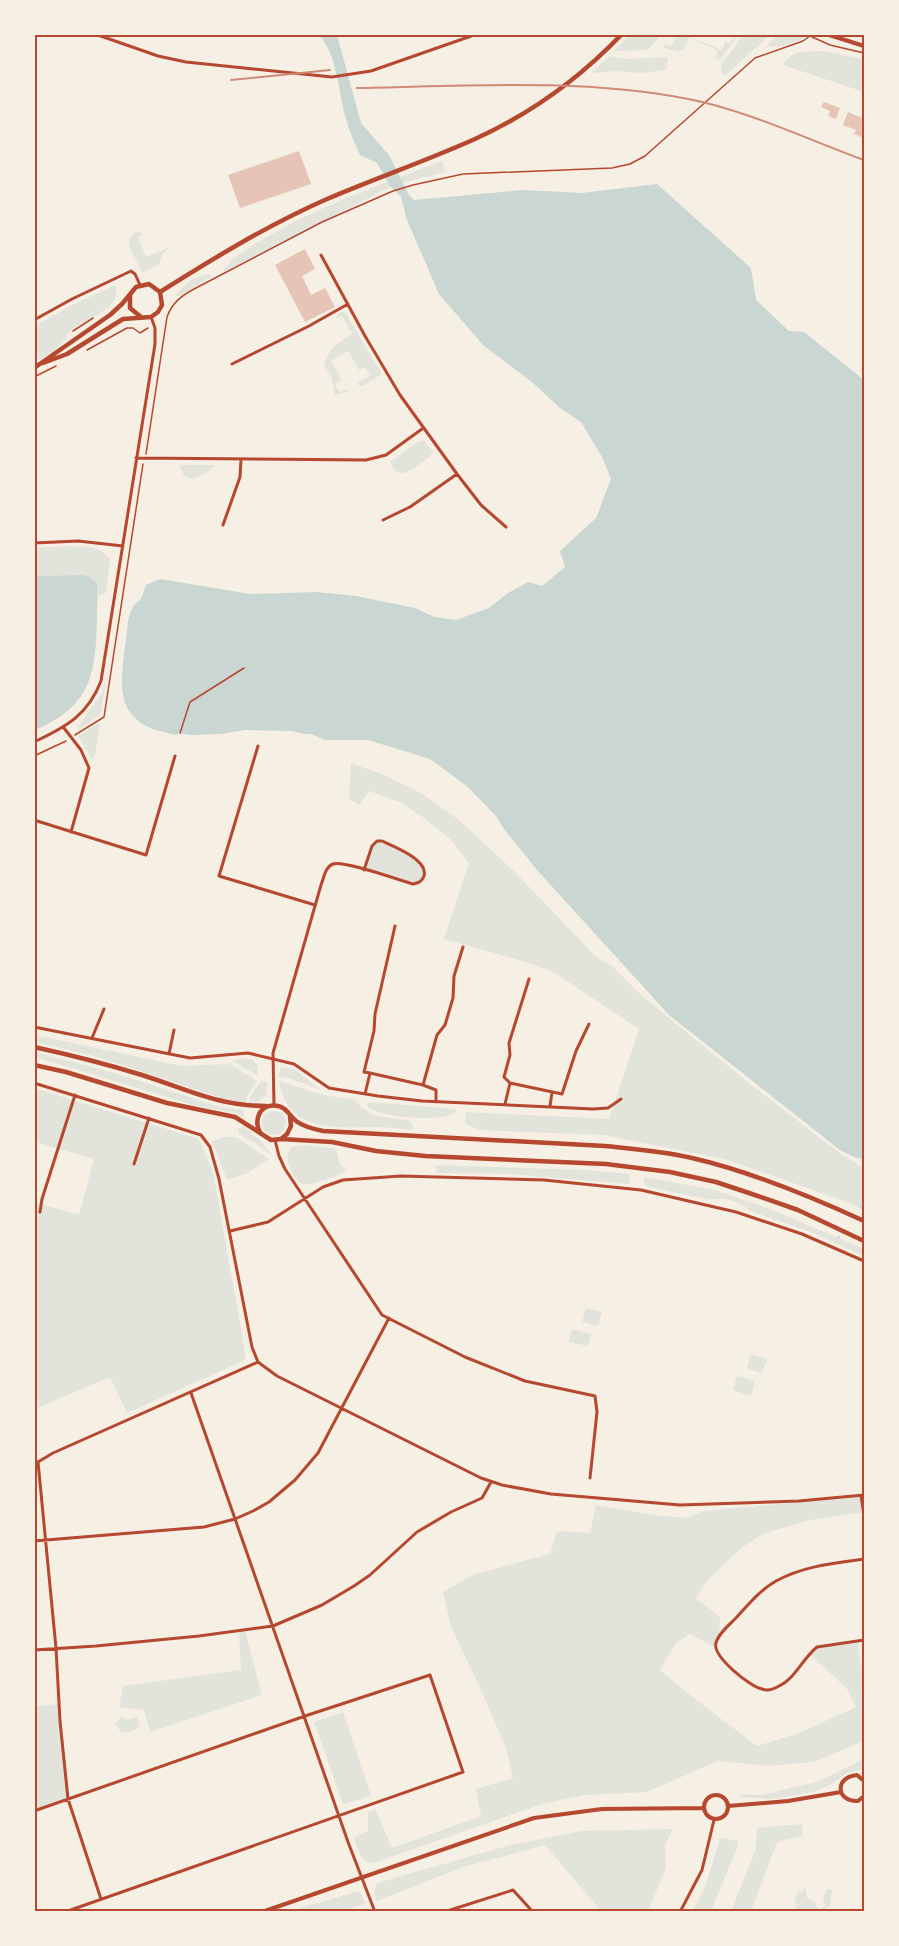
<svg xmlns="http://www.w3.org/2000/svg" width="899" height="1946" font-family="'DejaVu Sans',sans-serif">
	<rect width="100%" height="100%" fill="#f6efe4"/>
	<path fill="#e2e4dc" d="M631 34H661V35L648 50 614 51Z
		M807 34V37L784 46 766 47 776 35Z
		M677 35H690L689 37 722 50 725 42 730 44 734 35H739L721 58 716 60 717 50 689 38 683 50 679 52 664 48V44L672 46Z
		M743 35H770L725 76 721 70V65Z
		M822 51 864 59V92L783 65C793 49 805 52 822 51Z
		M609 56 625 59 668 57 666 70 641 73 617 71 591 73Z
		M442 161 445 172 394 185 224 272 223 269 229 264V262C292 215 369 189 442 161Z
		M136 232H141L143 234 138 237 146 257 172 246 163 253 159 264 142 273 129 245 130 238Z
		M206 274 211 275V277L180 296 175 295 192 279Z
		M115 285C125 309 82 319 69 332 65 336 68 335 65 340 58 350 45 356 35 362V326L68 307Z
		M342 312 346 314 382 374 363 386 358 385 357 383 370 376 365 367 359 370 348 351 331 361 342 380 335 384 339 392 349 389 347 392 335 395 331 375 324 366C327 350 338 342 352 334L342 316 336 318 337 315Z
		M419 441H425L433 452 431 456C417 465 399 486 390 462Z
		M180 465H214L215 466 197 478 190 479 183 474Z
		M70 546C87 547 100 545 110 560L106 593 98 596 97 584 82 575 35 576V548Z
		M107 676 100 715 77 731 80 724 101 694Z
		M98 723 100 724 95 755 92 760 78 736Z
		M351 763 384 775 421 793 459 820 516 873 595 956 612 966 642 996 750 1084 841 1154 864 1168V1211L852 1204 728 1160 604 1135 479 1130 465 1123 466 1112 609 1119 639 1029 555 973 533 964 444 939 469 863 450 839 424 818 402 803 369 791 359 805 349 798Z
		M378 841C394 846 411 854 423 866V877L417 883 411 884 364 870 372 846Z
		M35 1035 182 1066 229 1064 257 1081 247 1096 245 1103H242L221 1098 98 1057 35 1042Z
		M35 1052 118 1074 220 1107 244 1110 243 1117 235 1113 193 1105 35 1057Z
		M244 1058 251 1059 257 1064 258 1076 233 1061Z
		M281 1067 294 1069 321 1090 289 1078 278 1077Z
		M261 1081 268 1082 266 1095 259 1101 249 1103 250 1097Z
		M279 1081 323 1095 355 1100 362 1108 374 1115 410 1121 413 1125V1130C401 1129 388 1127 376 1127 335 1127 288 1134 279 1081Z
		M34 1088 199 1139 213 1172 245 1352V1360L127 1413 110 1377 35 1409V1202L79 1215 94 1159 35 1142Z
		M370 1102 455 1109 456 1112C444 1123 378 1118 367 1106Z
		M262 1123a12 12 0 1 1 24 0a12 12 0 1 1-24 0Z
		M243 1126 262 1142 273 1157 255 1143 239 1134 238 1129Z
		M225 1137H236L269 1159 248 1173 227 1180 212 1141Z
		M306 1145 336 1149 340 1164 347 1171C339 1175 309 1188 301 1183 292 1178 289 1166 287 1157L291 1147Z
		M435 1165 586 1170 630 1174 629 1184 509 1174 437 1173Z
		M644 1177 715 1190 770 1209 864 1249V1256L808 1231 750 1211C741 1202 722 1196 710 1200L645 1186Z
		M586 1308 602 1312 598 1326 582 1322Z
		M572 1329 591 1334 588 1346 569 1342Z
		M751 1354 767 1359 762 1373 747 1369Z
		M737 1376 755 1381 751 1396 733 1390Z
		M861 1496 864 1512 810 1520 763 1534 741 1548 706 1582 696 1598 720 1617 719 1637 715 1647 690 1634 676 1643 660 1670 695 1699 757 1746 799 1733 856 1707 847 1689 810 1654 818 1648 857 1641 861 1666 864 1669V1741L813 1762 769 1766 718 1761 647 1792 585 1795 542 1804 373 1863C360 1864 358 1848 354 1838L368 1831V1812L375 1809 392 1848 481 1816 476 1789 513 1778 506 1748 482 1692 451 1627 443 1592 472 1575 550 1554 557 1531 590 1533 596 1505 654 1515 687 1518 704 1511Z
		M245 1630 262 1695 150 1732 144 1710 119 1707 123 1686 241 1670 239 1631Z
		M59 1704 68 1798 35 1810V1706Z
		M343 1712 371 1796 343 1804 314 1722Z
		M121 1717 126 1720 137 1717 140 1727 130 1732 122 1733 115 1724Z
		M862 1760 864 1761V1769L847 1773 832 1784 813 1792 772 1799 740 1797 741 1794 761 1795 817 1782Z
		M802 1824 803 1836 779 1841 776 1845 751 1911H731L756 1849 757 1828Z
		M673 1829 665 1845 666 1868 648 1911H601L545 1845 463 1867 377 1901C374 1894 373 1889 377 1883L507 1846 582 1831Z
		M720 1838 737 1841 738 1846 711 1911H693L706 1884Z
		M805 1886 807 1898 815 1902 816 1907 820 1909 825 1906 823 1899 827 1889H832L830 1907H826L825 1911H795L797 1904 794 1902 798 1891 802 1893Z
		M355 1892H360L365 1904 341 1911H291Z"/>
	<path fill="#c9d6d2" d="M319 35H337L361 123 389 155 409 195 414 200 524 190 582 193 657 184 751 268 756 300 789 331 804 332 864 380V1159L856 1158 840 1150 669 1015 537 870 504 829 496 816 468 787 430 759 368 740H325L311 734H305L291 731 245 730 221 734 190 735 179 733 178 735C171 735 167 732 160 731 112 718 121 678 126 640 128 626 127 607 141 599L146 585 160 579 250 594 316 592 356 596 415 608 434 617 456 620 489 608 508 593 528 582 542 586 565 567 560 551 596 518 611 479 602 457 581 422 560 408 532 382 483 345 439 294 407 220 401 197 390 186 377 163 360 155C355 143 349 131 346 119 339 95 337 53 319 35Z
		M82 575 90 577 97 584C98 595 97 605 97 616 96 673 92 706 35 730V576Z"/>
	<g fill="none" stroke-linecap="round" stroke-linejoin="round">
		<path stroke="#c9d6d2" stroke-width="2" d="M861 1207V1206
			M838 1238 839 1237"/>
	</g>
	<path fill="#e6c5b7" d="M824 102 840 108 836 119 828 116 830 111 821 107Z
		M848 112 864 119V138L854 134 856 130 843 125Z
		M299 151 311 184 240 208 228 175Z
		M305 249 315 269 302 276 311 295 325 288 335 307 305 322 275 265Z"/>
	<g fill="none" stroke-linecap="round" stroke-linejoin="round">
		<path stroke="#b5482f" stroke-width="1.5" d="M73 331 93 318
			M87 350 127 328H133L140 333 148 328
			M34 377 56 366
			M146 454 167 317C172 303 181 296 194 289L322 222 393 191 413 185 463 174 612 168 630 164 645 156 755 58 803 41 810 36 830 45 864 53
			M180 733 190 702 244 668
			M75 735 104 717 143 464
			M34 756 66 741"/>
		<path stroke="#b5482f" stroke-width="3" d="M95 34 158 56 186 62 332 77 371 71 477 34
			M321 255 365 336 400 395 457 474 410 507 383 520
			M34 320 72 299 131 271 135 274 140 285
			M232 364 309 326 348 304
			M136 458 366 460 386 455 422 429
			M457 474 481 505 506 527
			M223 525 240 477 241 459
			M34 543 78 541 123 546
			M64 728 81 750 89 768 71 832
			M34 742C66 727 88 715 101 681L155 344V328L151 317
			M258 746 219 876 315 905
			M34 820 146 855 175 756
			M34 1027 190 1058 248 1053 294 1064 329 1088 378 1096 422 1101 593 1109 608 1108 621 1099
			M92 1038 104 1009
			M169 1054 174 1030
			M370 1073 364 1072 374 1031 375 1014 395 926
			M34 1083 201 1135 210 1147 219 1179 252 1347 258 1362 277 1376 481 1478 502 1485 551 1494 680 1505 799 1501 864 1495
			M510 1083 562 1094 576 1051 589 1024
			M365 1094 370 1073 423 1085
			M436 1102V1090L423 1085 437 1035 445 1025 453 998 454 976 463 947
			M505 1104 510 1083 504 1077 510 1055 509 1043 529 979
			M274 1105 273 1053 321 885C324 878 325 867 333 864 343 860 399 880 413 884 418 883 422 882 424 876 429 860 393 846 382 841H377L372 846 364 870
			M550 1106 552 1092
			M275 1140 279 1156 285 1169 382 1315 465 1357 525 1381 595 1396 597 1412 590 1478
			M134 1164 149 1118
			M40 1212 42 1199 75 1095
			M230 1231 268 1222 323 1187 343 1180 401 1176 544 1180 641 1190 736 1212 802 1234 864 1261
			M191 1393 348 1842 375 1912
			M34 1461 38 1462 53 1453 258 1362
			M38 1462 56 1648 60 1721 68 1799 101 1899
			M861 1496 864 1515
			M34 1541 204 1527 235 1519 253 1511 269 1502 295 1480 318 1453 389 1318
			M864 1559C835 1563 803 1566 776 1581 760 1590 748 1605 736 1618 729 1625 718 1634 716 1643 712 1656 750 1687 762 1689 767 1691 774 1689 779 1686 795 1679 803 1658 817 1647L864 1640
			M34 1650 96 1646 199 1636 273 1626 322 1605 354 1586 370 1575 417 1532 451 1512 482 1498 491 1482
			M34 1811 305 1716 430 1675 463 1772 65 1912
			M444 1912 513 1890 533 1912
			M680 1912 702 1870 714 1820"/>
		<path stroke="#b5482f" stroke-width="4" d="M826 34 864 46
			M864 1781 857 1775C834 1777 836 1802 858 1801L864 1796
			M704 1807a12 12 0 1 1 24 0a12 12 0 1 1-24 0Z
			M728 1806 788 1801 841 1792
			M262 1912 534 1818 602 1809 703 1808"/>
		<path stroke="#b5482f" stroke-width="4.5" d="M160 292C214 258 268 225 327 199 376 178 426 161 475 139 530 114 580 78 622 34
			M130 295V308L141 317
			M34 368 110 315 122 304 136 287 149 284 160 292 162 305 158 312 151 317 123 319 67 354 43 363
			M34 1047C71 1055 106 1064 142 1075 186 1089 218 1106 266 1106
			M34 1065 66 1072 167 1103 235 1117 271 1140 281 1139 287 1134 291 1126 290 1117
			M261 1134C252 1121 260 1102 278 1106 286 1107 290 1116 296 1121 304 1127 313 1129 323 1131L605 1146C634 1149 663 1151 692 1158 752 1172 808 1195 864 1221
			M281 1139 332 1142 376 1151 425 1156 606 1164 670 1172 716 1182 752 1194 798 1210 864 1241"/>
		<path stroke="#cf8b77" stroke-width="2" d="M231 80 330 70
			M357 88C466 86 581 78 688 99 746 110 809 140 864 160"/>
	</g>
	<rect width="899" height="1946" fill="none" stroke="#f6efe4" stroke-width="72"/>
	<rect x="36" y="36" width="827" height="1874" fill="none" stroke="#b5482f" stroke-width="2"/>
</svg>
